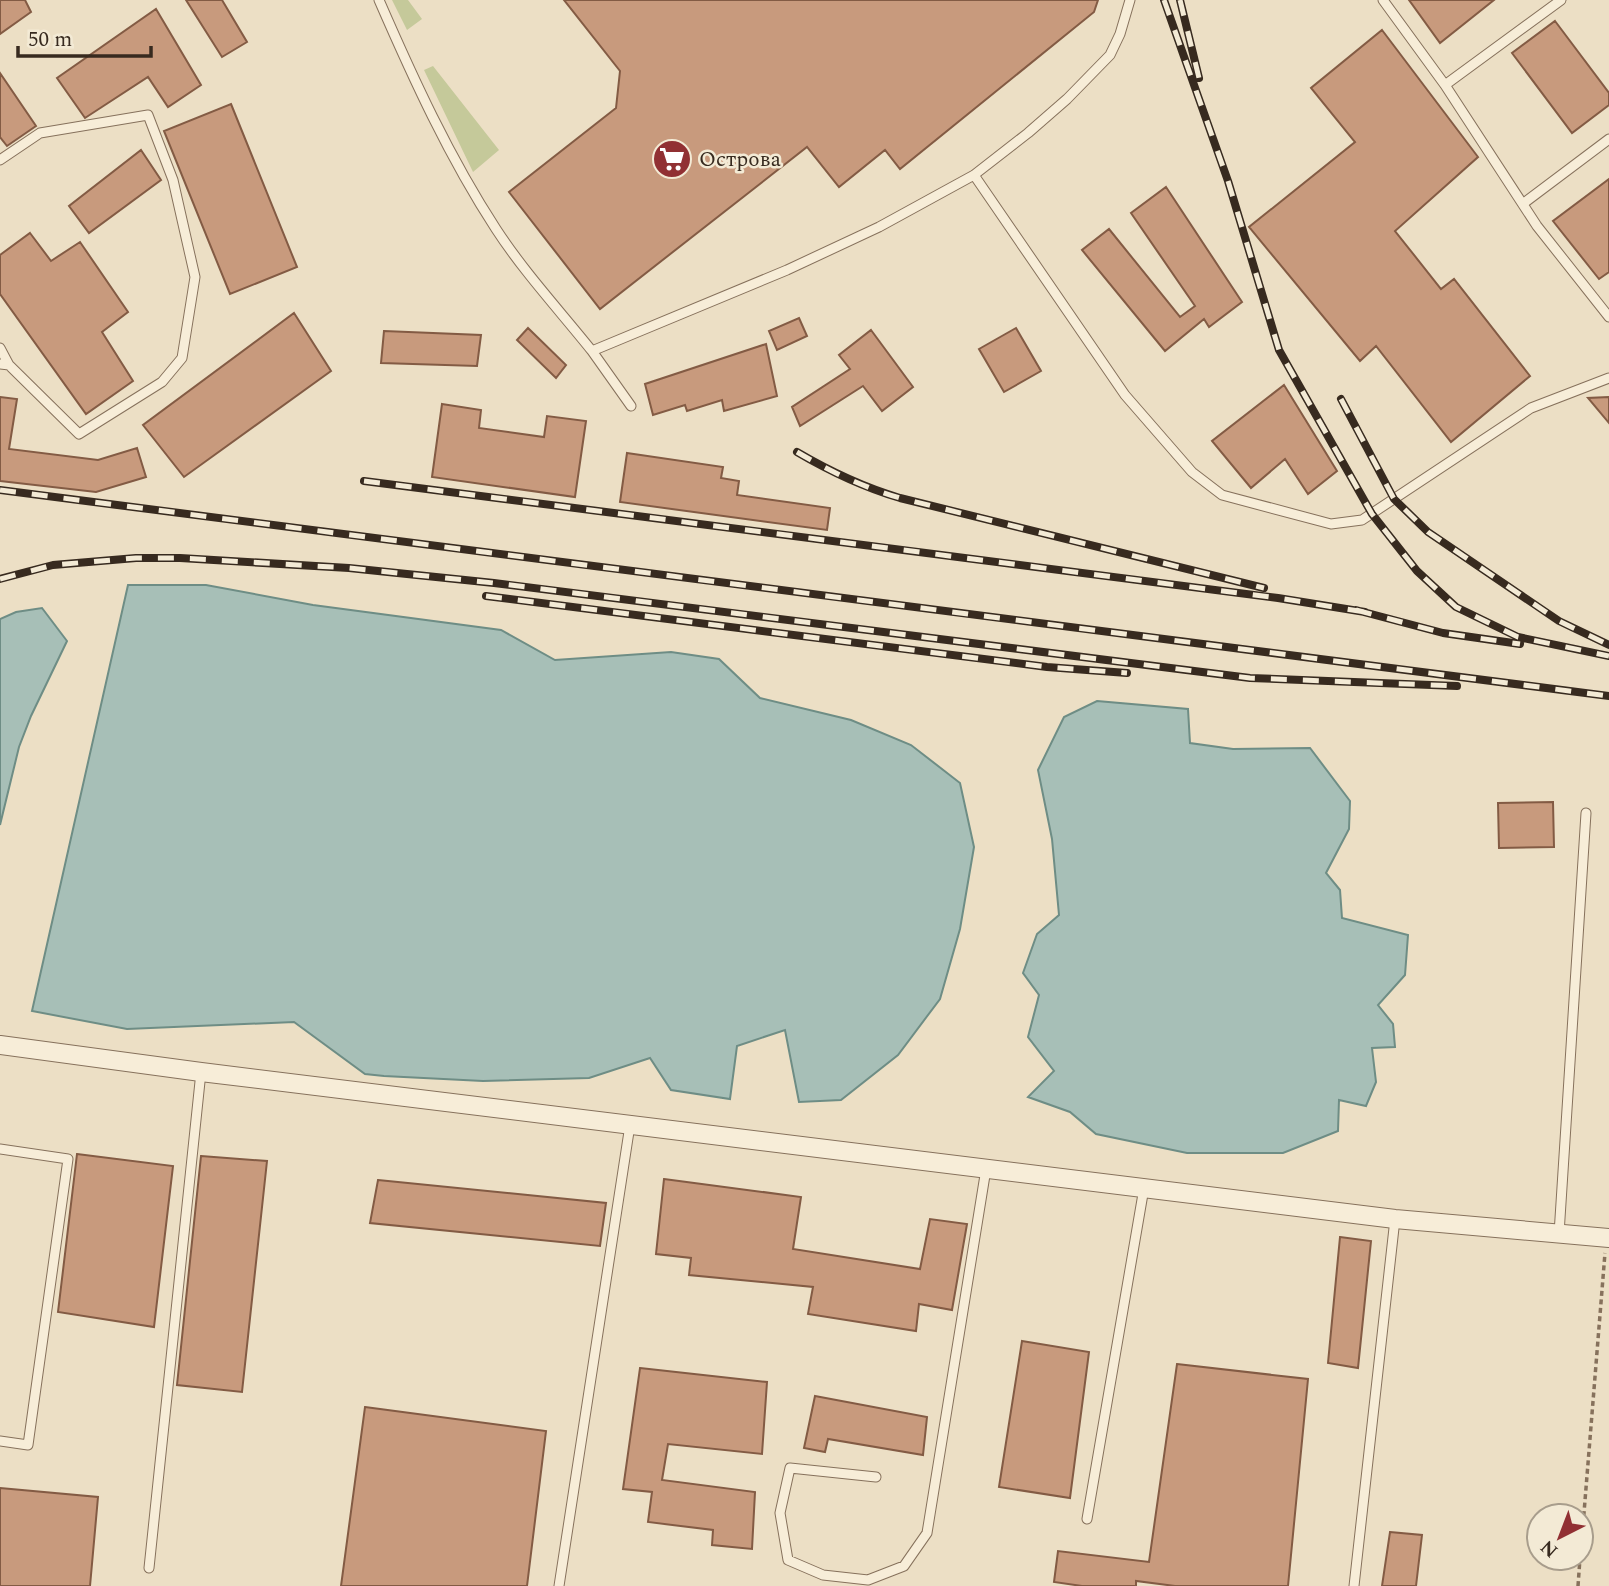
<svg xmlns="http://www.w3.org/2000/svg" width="1609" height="1586" font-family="Spectral,serif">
	<rect width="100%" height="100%" fill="#ecdfc5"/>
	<path fill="#c5c99a" d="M392 0H408L422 19 407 30Z
		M433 66 499 150 473 172 424 70Z"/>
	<path fill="#a7bfb7" stroke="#6e8d85" stroke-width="2" d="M128 585H206L313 605 501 630 555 660 671 652 719 659 760 698 851 720 911 745 960 783 974 847 960 929 940 999 898 1055 841 1100 799 1102 785 1030 737 1046 730 1099 671 1090 650 1058 589 1078 483 1081 384 1076 365 1074 294 1022 127 1029 32 1011Z
		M42 608 67 641 31 716 19 747 0 825V619L16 612Z
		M1097 701 1188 709 1190 743 1233 749 1310 748 1350 801 1349 829 1326 873 1340 890 1342 918 1408 935 1405 975 1378 1005 1393 1024 1395 1047 1372 1048 1376 1082 1366 1106 1339 1100 1338 1131 1283 1153H1187L1096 1134 1070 1112 1028 1097 1054 1071 1028 1037 1039 995 1023 973 1037 934 1059 915 1052 839 1038 770 1064 717Z"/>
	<path fill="#c89a7d" stroke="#835b44" stroke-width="2" d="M0 0H25L31 12 0 34Z
		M186 0H222L247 42 222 57Z
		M564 0H1098L1094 12 900 169 885 150 839 187 807 147 600 309 509 192 616 108 620 71Z
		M1409 0H1494L1440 43Z
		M156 9 201 85 168 107 148 77 85 118 57 78Z
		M1555 21 1609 93V105L1572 133 1512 53Z
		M1382 30 1478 157 1395 231 1441 289 1454 279 1530 376 1451 442 1376 346 1360 361 1249 227 1355 142 1311 88Z
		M0 73 36 126 7 146 0 137Z
		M231 104 297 267 230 294 164 131Z
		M141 150 161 180 89 233 69 206Z
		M1609 179V272L1599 279 1553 221Z
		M1166 187 1242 302 1209 327 1204 319 1165 351 1082 250 1109 229 1180 317 1195 306 1131 213Z
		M30 233 51 261 80 242 128 312 102 332 133 381 86 414 0 294V255Z
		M294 313 331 371 184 477 143 425Z
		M799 318 807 336 777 350 769 331Z
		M528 328 566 365 556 378 517 340Z
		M1016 328 1041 371 1004 392 979 349Z
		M871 330 913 387 882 411 863 386 800 426 792 407 850 369 839 355Z
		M384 331 481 335 477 366 381 363Z
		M766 344 777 396 724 411 722 400 687 411 685 405 653 415 645 384Z
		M1284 385 1337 471 1308 494 1285 459 1251 488 1212 441Z
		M0 397 17 399 9 449 98 460 137 448 146 477 96 492 0 481Z
		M1609 397V423L1588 398Z
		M442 404 481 410 479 428 544 437 547 416 586 421 575 497 432 477Z
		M627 453 723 467 721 478 739 481 737 495 830 508 827 530 620 502Z
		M1553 802 1554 847 1499 848 1498 803Z
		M77 1154 173 1166 154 1327 58 1312Z
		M201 1156 267 1161 242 1392 177 1385Z
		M664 1179 801 1197 793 1249 920 1269 930 1219 967 1224 952 1310 919 1304 916 1331 808 1314 813 1287 689 1275 691 1258 656 1254Z
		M378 1180 606 1203 600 1246 370 1223Z
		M1340 1237 1371 1241 1358 1368 1328 1363Z
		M1022 1341 1089 1352 1070 1498 999 1487Z
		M1177 1364 1308 1379 1288 1586H1175L1136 1581V1586H1082L1054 1582 1058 1551 1149 1562Z
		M640 1368 767 1382 762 1454 668 1444 662 1480 755 1492 752 1549 712 1545 713 1530 648 1522 652 1492 623 1489Z
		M815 1396 927 1417 923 1455 828 1439 825 1452 804 1448Z
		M365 1407 546 1431 527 1586H341Z
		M0 1488 98 1497 90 1586H0Z
		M1390 1532 1422 1535 1416 1586H1382Z"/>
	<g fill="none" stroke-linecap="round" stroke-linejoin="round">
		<defs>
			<path id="lane" d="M379 0C413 78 449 157 496 229 524 272 560 311 592 351L787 270 879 227 974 175 1028 133 1067 99 1110 55 1120 34 1130 0
				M1383 0 1445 85
				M1561 0 1445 85 1537 226 1609 317
				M0 160 40 133 148 115 173 180 195 277 182 358 162 382 79 434 9 365
				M974 175 1125 395 1192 472 1222 495 1331 524 1362 520 1531 408 1609 378
				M1524 203 1609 139
				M0 348 9 365 0 364
				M592 351 631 406
				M0 1149 68 1159 28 1445 0 1441
				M1559 1234 1586 813
				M876 1477 790 1468 780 1513 788 1560 823 1575 868 1580 904 1566 927 1533 986 1169
				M1087 1519 1144 1188
				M149 1568 201 1072
				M559 1586 630 1125
				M1354 1586 1395 1219"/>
			<path id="street" d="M0 1045 201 1072 1395 1219 1609 1238"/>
		</defs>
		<use href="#lane" stroke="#86715c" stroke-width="11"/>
		<use href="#street" stroke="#86715c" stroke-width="20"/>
		<path stroke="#86715c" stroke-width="3.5" stroke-dasharray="5 3.5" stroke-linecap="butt" d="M1581 1550 1605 1253
			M1578 1586 1580 1558"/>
		<use href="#lane" stroke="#f7edd8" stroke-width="9"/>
		<use href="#street" stroke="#f7edd8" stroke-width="18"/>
		<defs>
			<path id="rail" d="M1164 0 1228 181 1279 350 1372 514 1417 571 1456 607 1518 637 1609 656
				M1180 0 1199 78
				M1341 399 1394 499 1428 532 1559 621 1609 645
				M797 452C831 472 863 487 900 498L1264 588
				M364 481 1278 598 1365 612
				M0 490 1609 696
				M0 579 53 565 136 558H180L349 568 494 583 1250 678 1457 686
				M486 596 1047 667 1127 673
				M1356 610 1443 633 1520 644"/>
		</defs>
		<use href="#rail" stroke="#372a1f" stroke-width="8"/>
		<use href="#rail" stroke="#f3ead5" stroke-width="5" stroke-dasharray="16" stroke-linecap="butt"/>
	</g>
	<defs>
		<symbol id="supermarket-disc" viewBox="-11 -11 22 22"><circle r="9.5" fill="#913033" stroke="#f3ead5"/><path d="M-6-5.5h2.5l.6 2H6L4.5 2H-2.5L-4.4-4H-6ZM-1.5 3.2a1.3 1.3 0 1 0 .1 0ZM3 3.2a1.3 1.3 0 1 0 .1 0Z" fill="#fff"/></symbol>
	</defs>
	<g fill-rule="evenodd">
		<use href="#supermarket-disc" x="650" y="137" width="44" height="44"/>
	</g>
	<g text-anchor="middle" stroke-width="5" stroke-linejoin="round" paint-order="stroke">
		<g font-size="21" fill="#372a1f" stroke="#f3ead5" text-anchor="start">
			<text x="699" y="166">Острова</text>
		</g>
	</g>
	<g transform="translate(1560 1537) rotate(222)"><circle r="33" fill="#f3ead5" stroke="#a89d8c" stroke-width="2"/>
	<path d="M0-5L12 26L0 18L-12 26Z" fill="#913033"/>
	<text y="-10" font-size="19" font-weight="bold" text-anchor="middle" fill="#372a1f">N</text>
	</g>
	<path d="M18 46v10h133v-10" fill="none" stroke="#372a1f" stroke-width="3.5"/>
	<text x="28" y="46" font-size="21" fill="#372a1f" stroke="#f3ead5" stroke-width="5" paint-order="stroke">50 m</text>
</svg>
